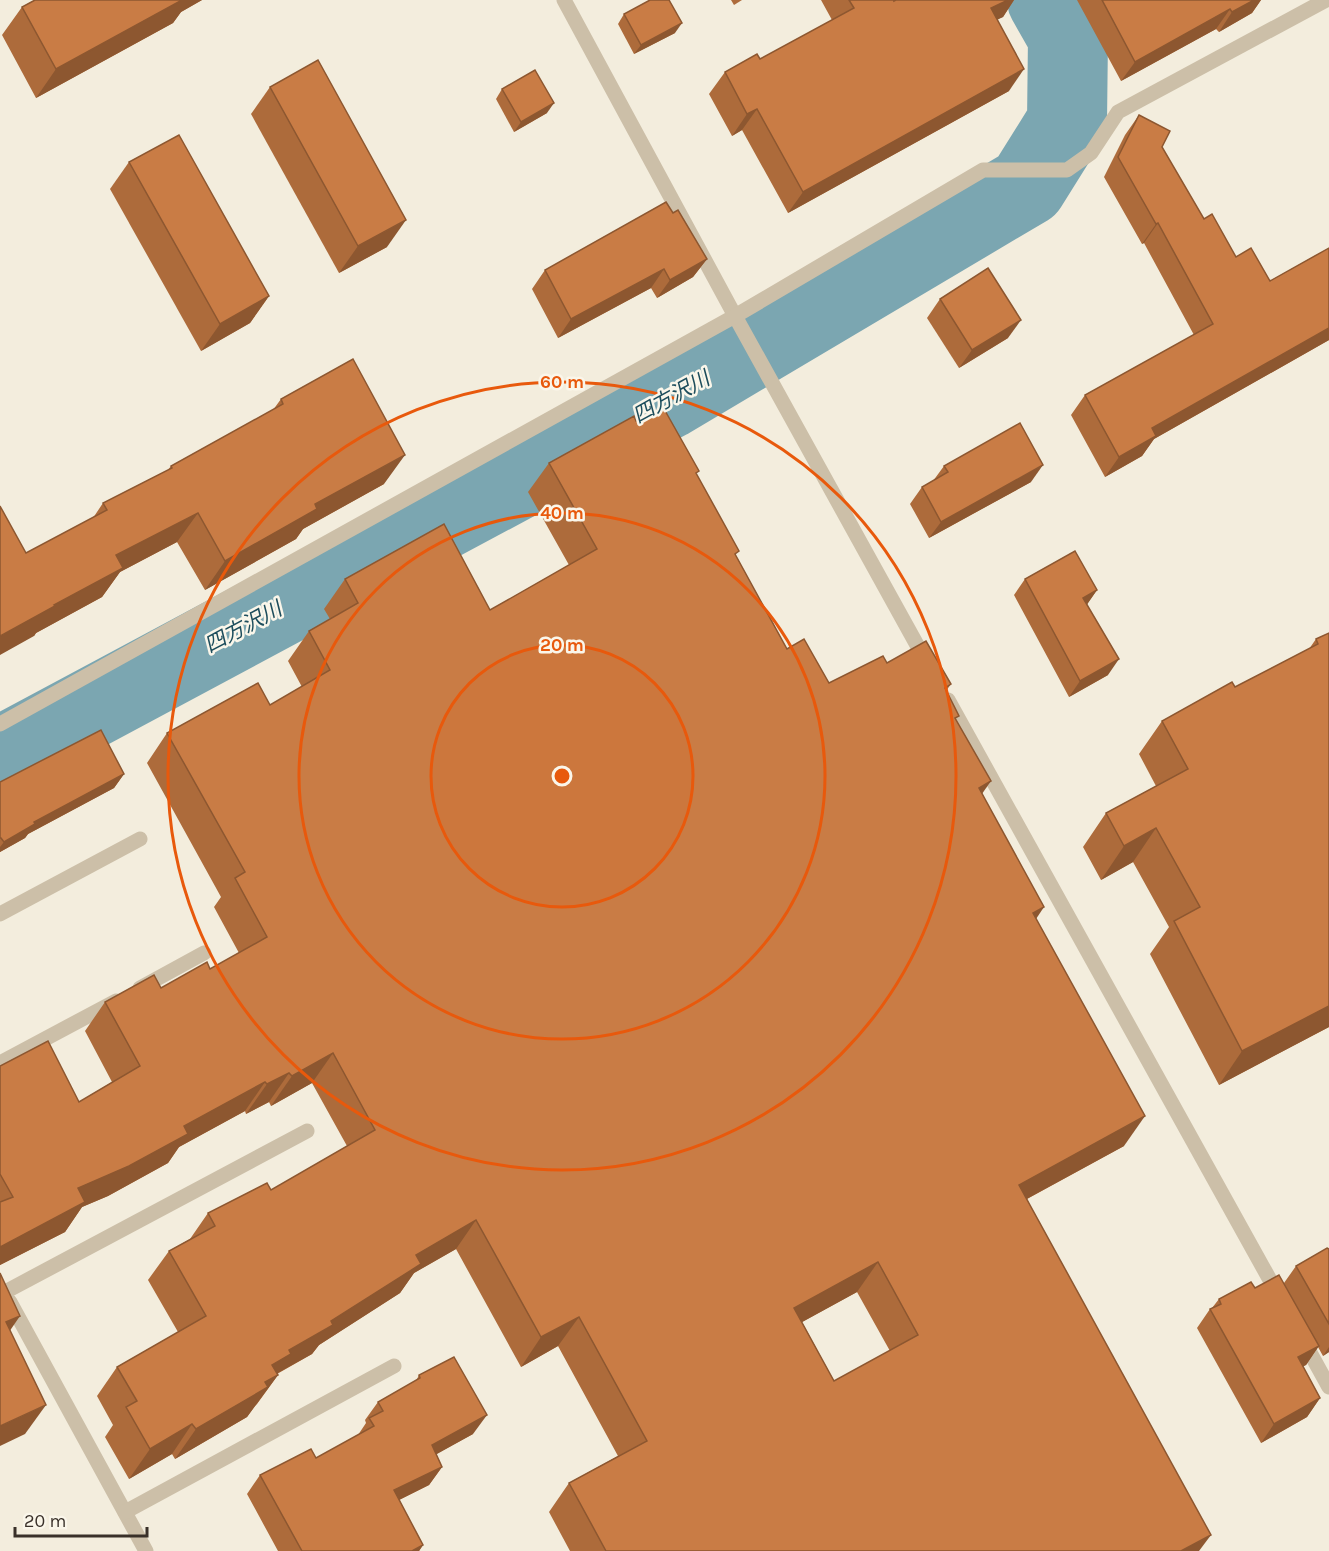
<svg xmlns="http://www.w3.org/2000/svg" width="1329" height="1551" font-family="Karla,'Noto Sans JP',sans-serif">
	<rect width="100%" height="100%" fill="#f3eddd"/>
	<g fill="none" stroke-linecap="round" stroke-linejoin="round">
		<!-- river -->
		<polyline stroke="#7ba6b1" stroke-width="80" points="0,757 668,399 1027,186 1067,122 1068,37 1047,0"/>
		<!-- minor -->
		<g stroke="#ccbfa8" stroke-width="15">
			<polyline points="564,0 735,316 927,663"/>
			<polyline points="948,700 1280,1298"/>
			<polyline points="0,724 735,316 983,170 1067,170 1091,153 1118,112 1326,0"/>
			<polyline points="0,914 140,839"/>
			<polyline points="140,988 204,953"/>
			<polyline points="0,1063 116,1001"/>
			<polyline points="5,1292 307,1131"/>
			<polyline points="10,1302 146,1551"/>
			<polyline points="1303,1340 1329,1387"/>
			<polyline points="125,1512 394,1366"/>
		</g>
	</g>
	<!-- wall -->
	<g fill="#ad6b3b" fill-rule="evenodd">
		<polygon points="35,0 202,0 181,12 173,23 36,98 2,35 22,7"/>
		<polygon points="731,0 742,0 734,5"/>
		<polygon points="821,0 894,0 894,1 896,0 1014,0 1003,17 997,19 1009,91 788,213 742,130 732,136 709,94 725,72 760,59 832,20"/>
		<polygon points="1077,0 1261,0 1252,13 1219,32 1216,29 1121,81"/>
		<polygon points="624,14 675,33 634,54 618,24"/>
		<polygon points="270,87 387,247 339,273 251,114"/>
		<polygon points="502,89 547,113 514,132 496,99"/>
		<polygon points="1139,115 1162,147 1204,219 1236,257 1270,281 1329,248 1329,340 1154,439 1142,456 1105,477 1071,415 1085,395 1194,335 1144,243 1142,244 1104,177 1125,135"/>
		<polygon points="129,162 269,296 250,323 201,351 110,189"/>
		<polygon points="673,213 707,259 693,277 657,298 651,288 558,338 532,289 545,270"/>
		<polygon points="940,299 1008,338 959,368 927,318"/>
		<polygon points="281,399 384,484 303,529 296,539 205,590 177,542 120,572 102,597 36,633 34,636 26,553 93,518 103,503 168,470 171,466 273,410"/>
		<path d="M636,421L697,475L736,556L787,649L829,683L887,663L951,684L946,691L982,793L1036,919L1124,1146L1027,1199L1199,1551H570L549,1512L569,1483L618,1456L558,1346L521,1367L456,1249L414,1273L400,1293L319,1345L312,1354L277,1374L278,1375L257,1404L255,1406L247,1417L175,1459L172,1454L129,1479L105,1437L113,1425L97,1396L117,1367L178,1332L148,1280L169,1251L190,1239L208,1213L271,1190L347,1146L312,1083L271,1106L269,1102L246,1114L245,1111L179,1147L168,1163L108,1196L82,1207L65,1232L0,1265V1066L79,1102L112,1082L85,1031L105,1002L161,988L210,969L239,953L214,907L221,897L147,763L167,733L270,705L302,687L288,661L309,631L330,619L324,609L345,579L490,610L569,565L528,492L549,463ZM857,1292L890,1351L834,1381L802,1322Z"/>
		<polygon points="944,466 1031,482 929,538 910,504 922,487 933,481"/>
		<polygon points="1025,579 1097,590 1087,604 1108,675 1069,697 1014,595"/>
		<polygon points="1329,633 1329,1027 1219,1085 1150,954 1169,927 1133,862 1101,880 1083,847 1106,813 1156,786 1139,754 1162,721 1235,687 1309,649 1316,639"/>
		<polygon points="124,774 114,788 28,834 25,838 0,852 0,782"/>
		<polygon points="1329,1249 1329,1352 1323,1356 1318,1347 1306,1365 1303,1366 1320,1398 1307,1417 1261,1443 1197,1328 1210,1309 1212,1308 1219,1299 1255,1288 1284,1283 1296,1266"/>
		<polygon points="419,1375 473,1434 436,1454 442,1467 429,1485 399,1500 423,1545 419,1551 278,1551 247,1494 260,1475 316,1458 358,1435 366,1423 365,1420 378,1402 416,1381"/>
	</g>
	<!-- shaded-wall -->
	<g fill="#8d5730">
		<polygon points="182,0 202,0 181,12 173,23 36,98 56,69"/>
		<polygon points="1008,0 1014,0 1003,17 976,30 991,8"/>
		<polygon points="1254,0 1261,0 1252,13 1219,32 1232,12"/>
		<polygon points="1230,9 1216,29 1121,81 1135,62"/>
		<polygon points="682,23 675,33 634,54 641,45"/>
		<polygon points="1024,69 1009,91 788,213 803,192"/>
		<polygon points="554,103 547,113 514,132 521,122"/>
		<polygon points="757,109 742,130 732,136 747,114"/>
		<polygon points="406,220 387,247 339,273 358,246"/>
		<polygon points="1158,223 1144,243 1142,244 1156,224"/>
		<polygon points="707,259 693,277 657,298 670,280"/>
		<polygon points="664,269 651,288 558,338 571,319"/>
		<polygon points="269,296 250,323 201,351 220,324"/>
		<polygon points="1021,320 1008,338 959,368 972,350"/>
		<polygon points="1329,328 1329,340 1154,439 1142,456 1105,477 1119,457 1152,428"/>
		<polygon points="405,455 384,484 303,529 296,539 205,590 225,561 315,504"/>
		<polygon points="1043,465 1031,482 929,538 941,522"/>
		<polygon points="198,513 177,542 120,572 102,597 36,633 34,636 0,655 0,636 54,605 116,555"/>
		<polygon points="1097,590 1086,606 1083,598"/>
		<polygon points="1119,659 1108,675 1069,697 1080,681"/>
		<polygon points="124,774 114,788 28,834 25,838 0,852 0,847 4,842 34,822"/>
		<polygon points="991,781 970,811 979,788"/>
		<polygon points="1156,828 1133,862 1101,880 1124,846"/>
		<polygon points="1044,907 1024,937 1033,913"/>
		<polygon points="1329,1006 1329,1027 1219,1085 1242,1051"/>
		<polygon points="333,1053 312,1083 271,1106 292,1076"/>
		<polygon points="289,1073 269,1102 246,1114 267,1084"/>
		<polygon points="265,1082 245,1111 179,1147 168,1163 108,1196 82,1207 65,1232 0,1265 0,1247 78,1188 184,1126"/>
		<polygon points="1145,1116 1124,1146 999,1214 1019,1185"/>
		<polygon points="476,1220 456,1249 414,1273 400,1293 319,1345 312,1354 276,1374 278,1375 247,1417 175,1459 196,1429 289,1350 331,1321 416,1255"/>
		<polygon points="878,1262 857,1292 773,1338 794,1308"/>
		<polygon points="20,1316 0,1345 6,1322"/>
		<polygon points="579,1317 558,1346 521,1367 541,1337"/>
		<polygon points="1319,1346 1306,1365 1285,1376 1298,1357"/>
		<polygon points="1329,1347 1329,1352 1323,1356"/>
		<polygon points="1320,1398 1307,1417 1261,1443 1274,1424"/>
		<polygon points="46,1405 25,1434 0,1446 0,1426"/>
		<polygon points="487,1415 473,1434 419,1464 432,1445"/>
		<polygon points="192,1424 172,1454 129,1479 150,1449"/>
		<polygon points="442,1467 429,1485 381,1509 394,1490"/>
		<polygon points="1211,1535 1199,1551 1181,1551"/>
		<polygon points="423,1545 419,1551 412,1551"/>
	</g>
	<!-- building -->
	<g fill="#c97c45" stroke="#8d5730" stroke-width="1.5" fill-rule="evenodd">
		<polygon points="35,0 182,0 56,69 22,7"/>
		<polygon points="650,0 669,0 682,23 641,45 624,14"/>
		<polygon points="849,0 894,0 894,1 896,0 1008,0 991,8 1024,69 803,192 757,109 747,114 725,72 757,54 760,59 854,8"/>
		<polygon points="1102,0 1254,0 1232,12 1230,9 1135,62"/>
		<polygon points="318,60 406,220 358,246 270,87"/>
		<polygon points="535,70 554,103 521,122 502,89"/>
		<polygon points="1139,115 1170,131 1162,147 1204,219 1212,214 1236,257 1251,248 1270,281 1329,248 1329,328 1152,428 1156,436 1119,457 1085,395 1213,324 1158,223 1156,224 1118,157"/>
		<polygon points="179,135 269,296 220,324 129,162"/>
		<polygon points="666,202 673,213 678,210 707,259 670,280 664,269 571,319 545,270"/>
		<polygon points="988,268 1021,320 972,350 940,299"/>
		<polygon points="353,359 405,455 315,504 317,509 225,561 198,513 116,555 123,568 54,605 55,606 0,636 0,506 26,553 107,510 103,503 172,468 171,466 283,404 281,399"/>
		<path d="M663,407L699,471L696,473L739,551L735,554L787,649L804,639L829,683L883,656L887,663L926,641L951,684L945,688L959,716L955,718L991,781L979,788L1044,907L1033,913L1145,1116L1019,1185L1211,1535L1181,1551H606L569,1483L647,1441L579,1317L541,1337L476,1220L416,1255L421,1264L331,1321L333,1325L289,1350L291,1354L272,1365L278,1375L265,1382L268,1387L196,1429L192,1424L150,1449L126,1407L137,1401L117,1367L206,1316L169,1251L215,1226L208,1213L267,1183L271,1190L375,1130L333,1053L292,1076L289,1073L267,1084L265,1082L184,1126L188,1134L129,1166L78,1188L85,1202L0,1247V1202L13,1197L0,1174V1066L48,1041L79,1102L140,1066L105,1002L154,975L161,988L207,962L210,969L267,937L235,878L245,872L167,733L258,683L270,705L330,670L309,631L358,603L345,579L444,524L490,610L597,549L549,463L634,416L636,421ZM878,1262L918,1335L834,1381L794,1308Z"/>
		<polygon points="1020,423 1043,465 941,522 922,487 948,472 944,466"/>
		<polygon points="1075,551 1097,590 1083,598 1119,659 1080,681 1025,579"/>
		<polygon points="1329,633 1329,1006 1242,1051 1174,921 1200,907 1156,828 1124,846 1106,813 1188,769 1162,721 1232,682 1235,687 1318,644 1316,639"/>
		<polygon points="101,730 124,774 34,822 35,824 4,842 1,838 0,838 0,782"/>
		<polygon points="1327,1248 1329,1249 1329,1324 1296,1266"/>
		<polygon points="0,1273 20,1316 6,1322 46,1405 0,1426"/>
		<polygon points="1279,1275 1319,1346 1298,1357 1320,1398 1274,1424 1210,1309 1221,1304 1219,1299 1251,1282 1255,1288"/>
		<polygon points="454,1357 487,1415 432,1445 442,1467 394,1490 423,1545 412,1551 302,1551 260,1475 311,1449 316,1458 374,1426 369,1418 383,1411 378,1402 420,1378 419,1375"/>
	</g>
	<!-- distance rings -->
	<circle cx="562" cy="776" r="131" fill="#e8590c" fill-opacity=".12"/>
	<g fill="none" stroke="#e8590c" stroke-width="3">
		<circle cx="562" cy="776" r="131"/>
		<circle cx="562" cy="776" r="263"/>
		<circle cx="562" cy="776" r="394"/>
	</g>
	<g text-anchor="middle" dominant-baseline="central" stroke-width="5" stroke-linejoin="round" paint-order="stroke">
		<!-- water labels -->
		<g font-size="21" font-style="italic" fill="#1d4d5c" stroke="#faf6ea">
			<text transform="translate(671 397) rotate(-29)">四方沢川</text>
			<text transform="translate(243 627) rotate(-28)">四方沢川</text>
		</g>
	</g>
	<circle cx="562" cy="776" r="9" fill="#e8590c" stroke="#faf6ea" stroke-width="3"/>
	<g font-size="18" text-anchor="middle" font-weight="bold" fill="#e8590c" stroke="#faf6ea" stroke-width="5" stroke-linejoin="round" paint-order="stroke">
		<text x="562" y="388">60 m</text>
		<text x="562" y="519">40 m</text>
		<text x="562" y="651">20 m</text>
	</g>
	<!-- scale -->
	<path d="M15 1527v9h132v-9" fill="none" stroke="#393029" stroke-width="3"/>
	<text x="24" y="1527" font-size="18" fill="#393029" stroke="#faf6ea" stroke-width="4.5" paint-order="stroke">20 m</text>
</svg>
